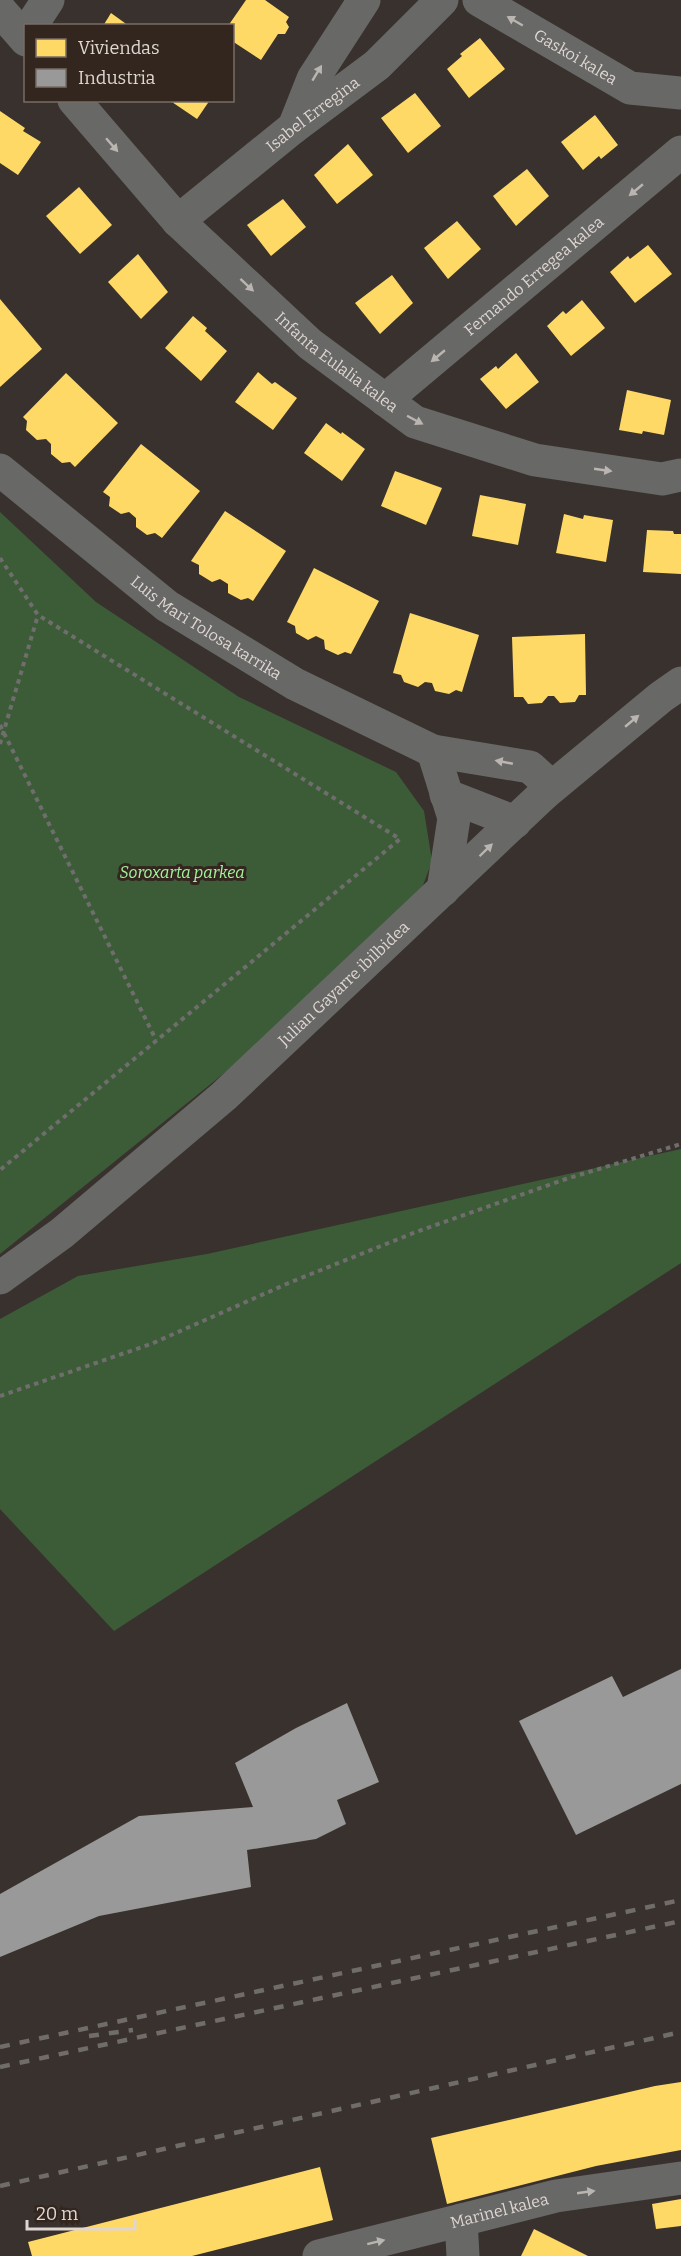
<svg xmlns="http://www.w3.org/2000/svg" width="681" height="2256" font-family="Bitter,serif">
	<rect width="100%" height="100%" fill="#39312d"/>
	<!-- green -->
	<g fill="#3c5c38">
		<polygon points="0,512 96,602 239,697 396,772 424,811 432,861 415,907 321,995 0,1254"/>
		<polygon points="681,1149 681,1263 114,1631 0,1509 0,1319 78,1276 207,1254"/>
	</g>
	<!-- homes -->
	<g fill="#ffd966">
		<polygon points="246,0 265,0 289,17 286,22 289,27 285,34 278,34 261,60 232,41 232,26 228,26"/>
		<polygon points="111,13 129,26 103,26"/>
		<polygon points="480,38 505,69 469,98 447,69 462,56 460,54"/>
		<polygon points="415,93 441,126 408,153 381,118"/>
		<polygon points="169,100 210,100 197,119"/>
		<polygon points="0,111 25,128 23,131 41,142 18,175 0,163"/>
		<polygon points="595,115 618,145 601,159 599,156 583,170 561,142"/>
		<polygon points="348,144 373,175 337,204 314,175"/>
		<polygon points="527,169 549,196 516,226 493,196"/>
		<polygon points="79,187 112,225 80,254 46,216"/>
		<polygon points="283,199 306,227 271,256 247,225"/>
		<polygon points="457,221 481,249 448,279 424,248"/>
		<polygon points="648,245 672,274 635,303 610,272 628,256 630,259"/>
		<polygon points="138,254 168,292 141,319 108,282"/>
		<polygon points="392,275 413,303 380,334 355,303"/>
		<polygon points="0,299 42,349 0,387"/>
		<polygon points="582,300 605,328 571,356 547,326 563,311 566,314"/>
		<polygon points="193,316 207,328 205,331 227,351 201,381 165,348"/>
		<polygon points="516,353 539,382 506,409 480,379 496,366 498,369"/>
		<polygon points="258,372 272,384 275,382 297,398 273,430 235,402"/>
		<polygon points="66,373 118,423 75,467 70,462 62,463 51,454 51,444 46,439 37,440 26,430 27,421 23,417"/>
		<polygon points="627,390 671,400 664,435 643,431 642,434 619,430"/>
		<polygon points="326,423 341,434 342,432 365,449 342,481 304,453"/>
		<polygon points="141,444 200,491 162,538 155,533 147,535 136,527 136,518 129,512 121,514 109,506 110,497 103,492"/>
		<polygon points="395,471 442,488 426,525 381,506"/>
		<polygon points="480,495 526,504 518,545 472,536"/>
		<polygon points="225,511 286,551 253,601 248,598 241,600 228,593 228,584 220,579 212,582 199,574 199,565 191,561"/>
		<polygon points="564,514 583,519 584,515 613,520 606,562 556,553"/>
		<polygon points="647,530 673,531 674,534 681,534 681,574 643,572"/>
		<polygon points="314,568 379,601 351,654 345,652 338,655 325,649 324,640 316,636 308,640 296,633 295,626 287,622"/>
		<polygon points="410,613 479,635 462,692 456,690 449,694 435,691 432,683 425,682 418,687 404,682 401,675 393,673"/>
		<polygon points="585,634 586,695 579,695 575,702 560,703 554,696 548,696 542,703 528,704 523,697 514,697 512,637"/>
		<polygon points="681,2082 681,2150 596,2166 447,2204 431,2138 655,2086"/>
		<polygon points="320,2167 333,2220 192,2256 32,2256 28,2242"/>
		<polygon points="681,2199 681,2226 656,2229 652,2204"/>
		<polygon points="534,2229 588,2256 521,2256"/>
	</g>
	<!-- industry -->
	<g fill="#999">
		<polygon points="681,1669 681,1784 576,1835 519,1721 612,1676 623,1697"/>
		<polygon points="347,1703 379,1782 337,1800 346,1824 316,1839 247,1850 251,1887 99,1916 0,1957 0,1894 139,1816 253,1807 235,1763 296,1728"/>
	</g>
	<g fill="none" stroke-linecap="round" stroke-linejoin="round">
		<!-- path -->
		<g stroke="#6f6e6d" stroke-width="4" stroke-dasharray="4.5 4.5" stroke-linecap="butt">
			<polyline points="0,558 38,615 400,839 0,1170"/>
			<polyline points="0,725 156,1040"/>
			<polyline points="0,744 38,615"/>
			<polyline points="0,1396 151,1344 291,1282 416,1232 566,1179 681,1144"/>
		</g>
		<!-- street -->
		<g stroke="#686867" stroke-width="33">
			<path id="s1" d="M479,0L630,88L681,93"/>
			<polyline points="0,10 26,40"/>
			<polyline points="31,26 48,0"/>
			<path id="s2" d="M74,100L178,221L310,344L415,422L535,460L662,479L681,475"/>
			<polyline points="294,127 313,79 364,0"/>
			<path id="s3" d="M178,221L294,127L377,65L442,0"/>
			<path id="s4" d="M385,400L681,152"/>
			<path id="s5" d="M0,470L167,606L295,684L433,751L530,767L543,779L545,793"/>
			<polyline points="433,751 454,818 443,890"/>
			<polyline points="446,795 515,822"/>
			<path id="s6" d="M0,1278L62,1233L224,1096L545,793L661,697L681,683"/>
			<polyline points="461,2220 463,2256"/>
			<path id="s7" d="M319,2256L556,2196L681,2178"/>
		</g>
		<!-- rail -->
		<g stroke="#6f6c6a" stroke-width="4.5" stroke-dasharray="10 10" stroke-linecap="butt">
			<polyline points="89,2036 133,2030"/>
			<polyline points="0,2047 681,1900"/>
			<polyline points="0,2067 681,1921"/>
			<polyline points="0,2186 681,2032"/>
		</g>
	</g>
	<!-- one-way arrows -->
	<defs><path id="oneway-solid" d="M-6-.8H1V-3.2L6.5 0L1 3.2V.8H-6Z" transform="scale(1.5)"/></defs>
	<g fill="#bbb5b1">
		<use href="#oneway-solid" transform="translate(515 21) rotate(-150)"/>
		<use href="#oneway-solid" transform="translate(317 73) rotate(-59)"/>
		<use href="#oneway-solid" transform="translate(112 145) rotate(49)"/>
		<use href="#oneway-solid" transform="translate(636 190) rotate(140)"/>
		<use href="#oneway-solid" transform="translate(247 285) rotate(43)"/>
		<use href="#oneway-solid" transform="translate(438 356) rotate(140)"/>
		<use href="#oneway-solid" transform="translate(415 420) rotate(28)"/>
		<use href="#oneway-solid" transform="translate(603 470) rotate(8)"/>
		<use href="#oneway-solid" transform="translate(632 721) rotate(-40)"/>
		<use href="#oneway-solid" transform="translate(504 762) rotate(-169)"/>
		<use href="#oneway-solid" transform="translate(486 850) rotate(-44)"/>
		<use href="#oneway-solid" transform="translate(586 2192) rotate(-8)"/>
		<use href="#oneway-solid" transform="translate(376 2242) rotate(-14)"/>
	</g>
	<g text-anchor="middle" dominant-baseline="central" stroke-width="6" stroke-linejoin="round" paint-order="stroke">
		<!-- street labels -->
		<g font-size="16" fill="#dfd6d1" stroke="#33261e">
			<text stroke="none"><textPath href="#s1" startOffset="112">Gaskoi kalea</textPath></text>
			<text stroke="none"><textPath href="#s3" startOffset="172">Isabel Erregina</textPath></text>
			<text stroke="none"><textPath href="#s4" startOffset="194">Fernando Erregea kalea</textPath></text>
			<text stroke="none"><textPath href="#s2" startOffset="372">Infanta Eulalia kalea</textPath></text>
			<text stroke="none"><textPath href="#s5" startOffset="260">Luis Mari Tolosa karrika</textPath></text>
			<text stroke="none"><textPath href="#s6" startOffset="453">Julian Gayarre ibilbidea</textPath></text>
			<text stroke="none"><textPath href="#s7" startOffset="186">Marinel kalea</textPath></text>
		</g>
		<!-- park labels -->
		<g font-size="16" font-style="italic" fill="#a4f49e" stroke="#33261e">
			<text x="182" y="872">Soroxarta parkea</text>
		</g>
	</g>
	<!-- legend -->
	<rect x="24" y="24" width="210" height="78" fill="#33261e" stroke="#786c66" stroke-width="1.5"/>
	<rect x="36" y="39" width="30" height="18" fill="#ffd966" stroke="#786c66" stroke-width="1.5"/>
	<text x="78" y="54" font-size="18" fill="#dfd6d1">Viviendas</text>
	<rect x="36" y="69" width="30" height="18" fill="#999999" stroke="#786c66" stroke-width="1.5"/>
	<text x="78" y="84" font-size="18" fill="#dfd6d1">Industria</text>
	<!-- scale -->
	<path d="M27 2220v9h108v-9" fill="none" stroke="#dfd6d1" stroke-width="3"/>
	<text x="36" y="2220" font-size="18" fill="#dfd6d1" stroke="#33261e" stroke-width="4.5" paint-order="stroke">20 m</text>
</svg>
